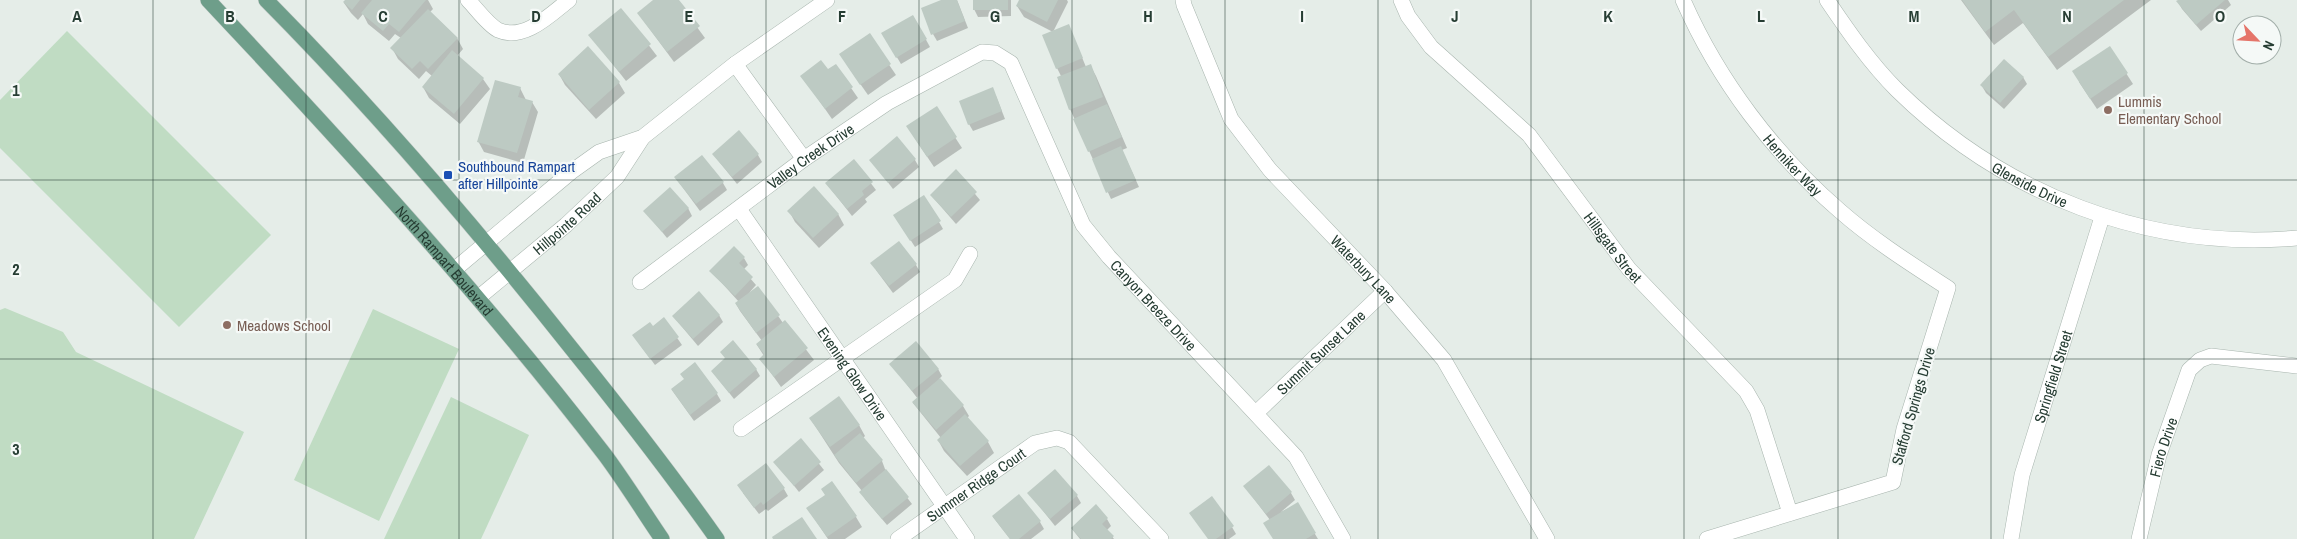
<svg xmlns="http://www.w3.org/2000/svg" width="2297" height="539" font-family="'Archivo Narrow',sans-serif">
	<rect width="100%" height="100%" fill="#e5ede8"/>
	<!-- green -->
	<g fill="#c0dcc3">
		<polygon points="67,31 271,235 179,327 0,148 0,100"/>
		<polygon points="5,308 63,332 76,352 244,432 194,539 0,539 0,310"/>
		<polygon points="373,309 459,349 379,521 294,480"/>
		<polygon points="451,397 529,435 481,539 384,539"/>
	</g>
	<!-- shadow -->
	<g fill="#0003">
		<polygon points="347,0 428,0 433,9 430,12 457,38 463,49 457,56 483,79 490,89 460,124 429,98 423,87 432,76 426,71 419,79 398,59 392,48 401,38 395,34 389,41 368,24 363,14 358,20 351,13 344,3"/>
		<polygon points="655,0 677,0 705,38 674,62 638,13"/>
		<polygon points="944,0 957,0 968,28 937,41 933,34"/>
		<polygon points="974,0 1011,0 1011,16 978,17 974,9"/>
		<polygon points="1021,0 1067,0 1068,2 1053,32 1024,17 1017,6"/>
		<polygon points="1961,0 2151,0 2057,70 2023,23 1994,45"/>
		<polygon points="2180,0 2228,0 2231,5 2201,31 2182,9 2178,2"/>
		<polygon points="621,9 657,56 626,81 590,35"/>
		<polygon points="913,16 930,47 901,64 883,34"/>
		<polygon points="1069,26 1086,67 1090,65 1096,76 1127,148 1122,150 1139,187 1111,199 1070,109 1061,76 1057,68"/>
		<polygon points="869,35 896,75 868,95 847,65"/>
		<polygon points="2110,48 2133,84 2097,109 2079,82"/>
		<polygon points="835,65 858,98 832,119 802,76 828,71"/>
		<polygon points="559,74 619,83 625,93 596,119 565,85"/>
		<polygon points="2023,77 2027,84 2004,109 1986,93 1982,86"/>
		<polygon points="520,88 526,100 532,102 538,112 523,163 484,152 478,141"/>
		<polygon points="996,96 1005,119 973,131 969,124"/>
		<polygon points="936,108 962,148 934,167 914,137"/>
		<polygon points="713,154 758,155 762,162 737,184"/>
		<polygon points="871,160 915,160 919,167 893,189"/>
		<polygon points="854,161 876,190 865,199 867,202 852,216 827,184"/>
		<polygon points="956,171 980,200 956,224 931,195"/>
		<polygon points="675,177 723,183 727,190 700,211"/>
		<polygon points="688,208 692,216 667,238 645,211"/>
		<polygon points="789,211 838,214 844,225 819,248 795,222"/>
		<polygon points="899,222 939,222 943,229 915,247"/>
		<polygon points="744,258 748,265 743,270 756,285 749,293 758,287 783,323 785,322 814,360 781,387 761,359 764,356 757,345 762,341 740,311 736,304 739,302 711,271"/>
		<polygon points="916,265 920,272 893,293 876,270"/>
		<polygon points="719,315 723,322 698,346 673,316"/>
		<polygon points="664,319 682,345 655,365 638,342"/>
		<polygon points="891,364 938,369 942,376 939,379 963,406 969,416 967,418 988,442 994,453 967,476 944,451 938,440 941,438 913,403 918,399"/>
		<polygon points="756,369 760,376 734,399 712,371"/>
		<polygon points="672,390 717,394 721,401 694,421"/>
		<polygon points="810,418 859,425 865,436 863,438 882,461 885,469 912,504 887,525 865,499 862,491 839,463"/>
		<polygon points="800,440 824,470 799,492 775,462"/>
		<polygon points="1245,487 1291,493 1295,500 1281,512 1297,504 1318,539 1274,539 1270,520"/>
		<polygon points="784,489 788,496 768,511 766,509 759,514 743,493"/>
		<polygon points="1029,493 1077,496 1081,503 1055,526"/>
		<polygon points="808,509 856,517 862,527 845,539 828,539"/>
		<polygon points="993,517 1040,522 1044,529 1031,539 1010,539"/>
		<polygon points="1107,519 1111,526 1107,530 1114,539 1080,539 1072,529"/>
		<polygon points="1232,527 1236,534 1229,539 1208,539"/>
	</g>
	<!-- building -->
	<g fill="#bdcac3">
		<polygon points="345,0 360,0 352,10 343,2"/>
		<polygon points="372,0 426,0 399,32 389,24 383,31 361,13"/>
		<polygon points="653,0 679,0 700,26 667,52 637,13"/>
		<polygon points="941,0 957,0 965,21 931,35 921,8"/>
		<rect x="973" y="0" width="35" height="10"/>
		<polygon points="1019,0 1058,0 1047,22 1016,6"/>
		<polygon points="1962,0 2124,0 2048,57 2014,10 1985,32"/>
		<polygon points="2178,0 2225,0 2196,25 2176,1"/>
		<polygon points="621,8 651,44 619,72 588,35"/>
		<polygon points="428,9 458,38 428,69 420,61 412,69 390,48"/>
		<polygon points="913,15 927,39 896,58 881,33"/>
		<polygon points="1069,24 1083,58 1056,69 1042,35"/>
		<polygon points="870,33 891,64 860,85 839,54"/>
		<polygon points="588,46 620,82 589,110 558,74"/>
		<polygon points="2110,46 2128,73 2090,99 2072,71"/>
		<polygon points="452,50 484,78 454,114 422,87"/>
		<polygon points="2004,59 2024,77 2000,103 1980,85"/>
		<polygon points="821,60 828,69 836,64 853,87 825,109 800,76"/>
		<polygon points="1091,64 1103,97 1069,110 1057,77"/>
		<polygon points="495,80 521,87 518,97 533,101 517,153 477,142"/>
		<polygon points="993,87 1002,111 968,125 959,101"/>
		<polygon points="1107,104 1122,137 1088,152 1073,119"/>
		<polygon points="937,106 957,137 927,157 906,126"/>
		<polygon points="739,130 759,154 732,177 712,154"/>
		<polygon points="897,136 916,159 888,183 869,160"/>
		<polygon points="1121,146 1136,180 1106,193 1092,159"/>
		<polygon points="702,155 724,182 696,204 674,177"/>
		<polygon points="854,159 873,182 862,191 864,195 847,209 825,183"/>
		<polygon points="956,169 977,192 951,217 930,195"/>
		<polygon points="814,186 839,214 813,238 787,211"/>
		<polygon points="670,187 689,208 662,232 643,211"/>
		<polygon points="924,195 941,221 910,241 893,215"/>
		<polygon points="899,241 917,264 889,286 870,263"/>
		<polygon points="734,246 745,257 739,263 753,277 735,296 709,271"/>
		<polygon points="758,286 780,315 756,333 735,303"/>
		<polygon points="699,291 720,315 693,339 672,316"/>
		<polygon points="664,317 679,337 650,359 632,335 650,322 653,326"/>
		<polygon points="785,320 808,348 774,377 759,359 764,354 756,344"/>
		<polygon points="733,340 757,369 729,393 711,371 725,358 720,352"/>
		<polygon points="916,341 939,369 912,391 889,364"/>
		<polygon points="695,362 718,393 690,415 671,389 684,379 680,374"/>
		<polygon points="940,378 964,405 936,430 912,402"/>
		<polygon points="839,396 860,425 830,447 809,418"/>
		<polygon points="965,414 989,441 960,466 937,440"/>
		<polygon points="860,433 883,460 856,483 834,455"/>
		<polygon points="801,438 821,462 794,486 773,462"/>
		<polygon points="766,463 785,488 763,505 761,502 754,508 737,485"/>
		<polygon points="1269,465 1292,492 1266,514 1243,486"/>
		<polygon points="886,469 909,497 882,519 859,492"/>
		<polygon points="1055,469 1078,495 1050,519 1027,493"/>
		<polygon points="832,481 857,516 827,537 806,508 825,495 821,489"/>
		<polygon points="1019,494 1041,521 1019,539 1010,539 992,516"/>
		<polygon points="1212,496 1234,526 1216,539 1208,539 1189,513"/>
		<polygon points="1298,502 1316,533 1306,539 1273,539 1263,523"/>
		<polygon points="1096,504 1108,518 1102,524 1114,536 1111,539 1081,539 1071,528"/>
		<polygon points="802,517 817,539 773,539 772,537"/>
	</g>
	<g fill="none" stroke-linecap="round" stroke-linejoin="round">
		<defs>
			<g id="minor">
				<path d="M468,0C476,8 487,24 498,30C524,42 551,14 569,0"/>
				<path id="s1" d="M1183,0L1184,5L1231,119L1270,170L1385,291L1444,360L1547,539"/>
				<path id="s2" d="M1401,0L1408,16L1431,47L1529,135L1629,269L1746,391L1757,410L1790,513"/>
				<path id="s3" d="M1683,0C1718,80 1774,154 1840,211C1873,240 1911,264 1948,288L1904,429L1893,482L1707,539"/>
				<path id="s4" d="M1827,0C1848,31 1870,63 1897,90C2003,194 2148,251 2297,238"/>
				<polyline points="735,64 804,159"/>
				<path id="s5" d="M739,209L967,539"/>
				<polyline points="454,270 571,172 599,152 643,137 735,64 827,0"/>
				<path id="s6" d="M640,282L804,159L887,103L982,52L995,53L1011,63L1083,225L1109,257L1296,457L1343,539"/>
				<path id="s7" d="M478,298L566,225L617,177L643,137"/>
				<path id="s8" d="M1256,413L1385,291"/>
				<polyline points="741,429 955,280 970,254"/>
				<path id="s9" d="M898,539L1035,443L1057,438L1069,442L1161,539"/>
				<path id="s10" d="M2011,539L2022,475L2102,217"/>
				<path id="s11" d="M2139,539L2159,455L2189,370L2200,360L2211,356L2297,366"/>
			</g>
			<g id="major">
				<path id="s12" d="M208,0C346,147 482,295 605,455C625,482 643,511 662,539"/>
				<path d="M266,0C375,110 476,228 572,349C622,411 671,474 717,539"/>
			</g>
		</defs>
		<!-- minor casing -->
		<use href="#minor" stroke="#a8b5ae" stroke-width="16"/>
		<!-- major casing -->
		<use href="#major" stroke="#c2c9c6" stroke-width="16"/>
		<!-- minor -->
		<use href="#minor" stroke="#fff" stroke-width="15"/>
		<!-- major -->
		<use href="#major" stroke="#6e9e8a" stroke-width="15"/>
	</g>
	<!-- grid -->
	<path fill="none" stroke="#263d33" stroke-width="1" stroke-opacity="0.55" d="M153,0V539M306,0V539M459,0V539M613,0V539M766,0V539M919,0V539M1072,0V539M1225,0V539M1378,0V539M1531,0V539M1684,0V539M1838,0V539M1991,0V539M2144,0V539M0,180H2297M0,359H2297"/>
	<!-- markers -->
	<g fill="#8d6e63" stroke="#f5f9f7" stroke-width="2">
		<circle cx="2108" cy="110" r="5"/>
		<circle cx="227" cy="325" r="5"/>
	</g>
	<rect fill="#1a4fb4" stroke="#f5f9f7" stroke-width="2" x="443" y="170" width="10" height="10" rx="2.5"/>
	<g text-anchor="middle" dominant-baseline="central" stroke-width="4.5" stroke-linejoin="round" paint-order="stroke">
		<!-- education labels -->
		<g font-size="15" fill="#785e54" stroke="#f5f9f7" text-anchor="start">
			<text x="2118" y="101">Lummis<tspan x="2118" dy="17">Elementary School</tspan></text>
			<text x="237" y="325">Meadows School</text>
		</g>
		<!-- street labels -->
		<g font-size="15" fill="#263d33" stroke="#f5f9f7">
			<text stroke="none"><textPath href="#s6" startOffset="212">Valley Creek Drive</textPath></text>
			<text stroke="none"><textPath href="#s3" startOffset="199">Henniker Way</textPath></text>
			<text stroke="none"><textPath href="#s4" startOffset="278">Glenside Drive</textPath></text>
			<text stroke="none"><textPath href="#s7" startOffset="116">Hillpointe Road</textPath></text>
			<text stroke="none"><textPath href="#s2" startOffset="328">Hillsgate Street</textPath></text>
			<text stroke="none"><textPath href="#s12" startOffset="352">North Rampart Boulevard</textPath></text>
			<text stroke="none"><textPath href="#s1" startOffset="329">Waterbury Lane</textPath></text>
			<text stroke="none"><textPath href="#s6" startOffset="729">Canyon Breeze Drive</textPath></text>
			<text stroke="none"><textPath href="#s8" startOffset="89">Summit Sunset Lane</textPath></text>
			<text stroke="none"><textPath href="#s5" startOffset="200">Evening Glow Drive</textPath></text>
			<text stroke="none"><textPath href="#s10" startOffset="168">Springfield Street</textPath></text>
			<text transform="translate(1913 406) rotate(-74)">Stafford Springs Drive</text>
			<text stroke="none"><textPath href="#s11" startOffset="95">Fiero Drive</textPath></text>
			<text stroke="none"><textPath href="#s9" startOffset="95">Summer Ridge Court</textPath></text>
		</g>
		<!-- transit labels -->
		<g font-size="15" fill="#164399" stroke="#f5f9f7" text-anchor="start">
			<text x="458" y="166">Southbound Rampart<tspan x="458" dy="17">after Hillpointe</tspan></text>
		</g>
	</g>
	<g font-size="16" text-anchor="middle" font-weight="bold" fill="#263d33" stroke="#f5f9f7" stroke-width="4.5" stroke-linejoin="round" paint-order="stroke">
		<text x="77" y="22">A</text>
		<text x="230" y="22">B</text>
		<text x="383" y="22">C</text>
		<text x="536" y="22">D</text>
		<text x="689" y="22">E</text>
		<text x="842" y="22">F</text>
		<text x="995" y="22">G</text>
		<text x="1148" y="22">H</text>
		<text x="1302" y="22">I</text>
		<text x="1455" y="22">J</text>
		<text x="1608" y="22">K</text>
		<text x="1761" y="22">L</text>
		<text x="1914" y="22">M</text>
		<text x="2067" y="22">N</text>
		<text x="2220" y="22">O</text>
		<text x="16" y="96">1</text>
		<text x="16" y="275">2</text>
		<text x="16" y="455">3</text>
	</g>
	<!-- north arrow -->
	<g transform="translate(2257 40) rotate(115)"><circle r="24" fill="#f5f9f7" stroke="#a2aea9"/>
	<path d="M0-4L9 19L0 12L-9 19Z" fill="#e5756a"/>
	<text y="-8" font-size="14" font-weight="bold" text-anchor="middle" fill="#263d33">N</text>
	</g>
</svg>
